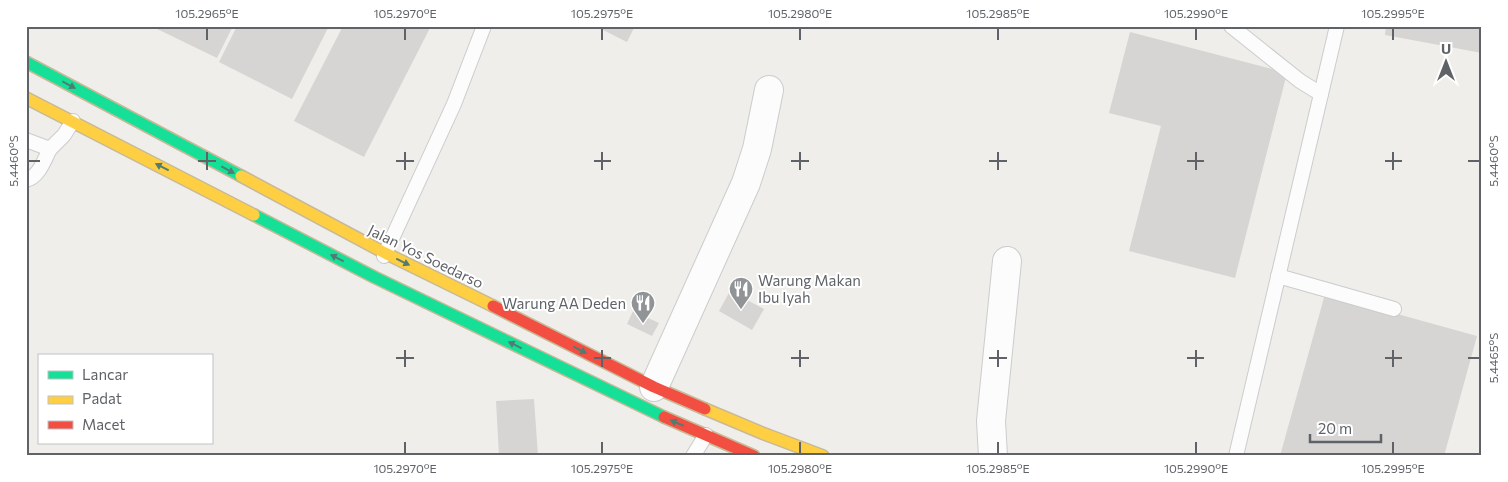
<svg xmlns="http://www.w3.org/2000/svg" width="1508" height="482" font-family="Commissioner,sans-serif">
	<rect width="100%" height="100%" fill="#efeeea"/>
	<!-- building -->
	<g fill="#d6d5d3">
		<polygon points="151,26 233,26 217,58"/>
		<polygon points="237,26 329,26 292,99 219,62"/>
		<polygon points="343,26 431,26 364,157 294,121"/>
		<polygon points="595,26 635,26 627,42"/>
		<polygon points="1386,26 1482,26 1482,53 1385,35"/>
		<polygon points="1130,32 1287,73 1235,278 1129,251 1161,126 1109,113"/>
		<polygon points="730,291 764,309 752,330 719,311"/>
		<polygon points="1325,294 1477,336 1444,456 1280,456"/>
		<polygon points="633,311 659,323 652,336 627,324"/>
		<polygon points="534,399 538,456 499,456 496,401"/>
	</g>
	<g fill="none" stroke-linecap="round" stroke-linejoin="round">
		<defs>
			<g id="lane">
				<polyline points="1231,26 1300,81 1321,94"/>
				<polyline points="26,140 50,149 64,135 73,121"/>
				<path d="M26,180C39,177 44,160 50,149"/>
				<polyline points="384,256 454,104 484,26"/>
				<polyline points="1278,276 1394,309"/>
				<polyline points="693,456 706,435"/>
				<polyline points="1236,456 1337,26"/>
			</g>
			<g id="street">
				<polyline points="654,387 746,183 757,149 769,90"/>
				<polyline points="993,456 991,421 1007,261"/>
			</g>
			<g id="fast">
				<polyline points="26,62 241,176"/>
				<polyline points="254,215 374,277 664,417"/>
			</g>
			<g id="slow">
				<polyline points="26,98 254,215"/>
				<polyline points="241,176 385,253 493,306"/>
				<polyline points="705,409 762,433 823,456"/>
			</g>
			<g id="jam">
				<polyline points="493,306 654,387 705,409"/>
				<polyline points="664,417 754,456"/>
			</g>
		</defs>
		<!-- lane casing -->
		<use href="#lane" stroke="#cbcccc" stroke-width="16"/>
		<!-- street casing -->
		<use href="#street" stroke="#cbcccc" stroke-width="30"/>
		<!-- fast casing -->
		<use href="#fast" stroke="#c8b996" stroke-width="14"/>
		<!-- slow casing -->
		<use href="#slow" stroke="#c8b996" stroke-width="14"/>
		<!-- jam casing -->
		<use href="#jam" stroke="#c8b996" stroke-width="14"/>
		<!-- lane -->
		<use href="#lane" stroke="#fdfcfc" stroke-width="14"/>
		<!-- street -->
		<use href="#street" stroke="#fdfcfc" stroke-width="28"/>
		<!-- fast -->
		<use href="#fast" stroke="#16e098" stroke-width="11"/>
		<!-- slow -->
		<use href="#slow" stroke="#ffcf43" stroke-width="11"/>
		<!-- jam -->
		<use href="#jam" stroke="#f24e42" stroke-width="11"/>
	</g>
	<!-- one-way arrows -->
	<defs><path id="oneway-solid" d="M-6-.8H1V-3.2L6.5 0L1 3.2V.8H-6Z" transform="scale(1.25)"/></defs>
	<g fill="#507c72">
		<use href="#oneway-solid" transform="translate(69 85) rotate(28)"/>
		<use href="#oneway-solid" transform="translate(162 167) rotate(-153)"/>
		<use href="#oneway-solid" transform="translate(228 170) rotate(28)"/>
		<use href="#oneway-solid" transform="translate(337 258) rotate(-153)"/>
		<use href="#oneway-solid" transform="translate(403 262) rotate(26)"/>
		<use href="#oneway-solid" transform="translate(515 345) rotate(-154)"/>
		<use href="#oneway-solid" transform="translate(580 350) rotate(27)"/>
		<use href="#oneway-solid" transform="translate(677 423) rotate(-157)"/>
	</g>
	<!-- ticks -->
	<path fill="none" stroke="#5f6368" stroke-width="2" d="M207,28V40M405,28V40M602,28V40M800,28V40M998,28V40M1196,28V40M1393,28V40M207,152V170M405,152V170M602,152V170M800,152V170M998,152V170M1196,152V170M1393,152V170M28,161H40M198,161H216M396,161H414M594,161H611M791,161H809M989,161H1007M1187,161H1204M1385,161H1402M1468,161H1480M405,350V367M602,350V367M800,350V367M998,350V367M1196,350V367M1393,350V367M396,358H414M594,358H611M791,358H809M989,358H1007M1187,358H1204M1385,358H1402M1468,358H1480M405,442V454M602,442V454M800,442V454M998,442V454M1196,442V454M1393,442V454"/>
	<!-- icons -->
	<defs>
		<symbol id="restaurant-pin" viewBox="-11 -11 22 30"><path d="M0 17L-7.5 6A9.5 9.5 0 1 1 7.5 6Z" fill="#919496" stroke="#fff"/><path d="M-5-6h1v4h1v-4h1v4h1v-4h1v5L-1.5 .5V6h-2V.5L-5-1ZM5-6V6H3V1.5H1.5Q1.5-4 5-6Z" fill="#fff"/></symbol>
	</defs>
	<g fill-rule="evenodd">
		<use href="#restaurant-pin" x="727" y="275" width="28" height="38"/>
		<use href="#restaurant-pin" x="629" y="289" width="28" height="38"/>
	</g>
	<g text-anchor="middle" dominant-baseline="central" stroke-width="4" stroke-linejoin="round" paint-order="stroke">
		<!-- street labels -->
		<g font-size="15" fill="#5f6368" stroke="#fff">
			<text transform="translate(426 256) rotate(26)">Jalan Yos Soedarso</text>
		</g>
		<!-- poi labels -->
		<g font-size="15" fill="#5f6368" stroke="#fff" text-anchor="start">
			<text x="758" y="280">Warung Makan<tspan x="758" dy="17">Ibu Iyah</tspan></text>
			<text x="626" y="303" text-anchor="end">Warung AA Deden</text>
		</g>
	</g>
	<!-- border -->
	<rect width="1508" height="482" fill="none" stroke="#ffffff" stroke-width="55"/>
	<!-- legend -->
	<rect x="38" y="354" width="175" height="90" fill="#ffffff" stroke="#bfc1c3"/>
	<rect x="48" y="371" width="25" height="8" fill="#16e098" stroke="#bfc1c3"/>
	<text x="82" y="380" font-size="15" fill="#5f6368">Lancar</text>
	<rect x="48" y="396" width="25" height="8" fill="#ffcf43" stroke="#bfc1c3"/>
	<text x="82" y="404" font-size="15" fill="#5f6368">Padat</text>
	<rect x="48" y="421" width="25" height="8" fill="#f24e42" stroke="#bfc1c3"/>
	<text x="82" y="430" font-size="15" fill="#5f6368">Macet</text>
	<!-- north arrow -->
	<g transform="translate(1446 62)" stroke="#ffffff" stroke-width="4" paint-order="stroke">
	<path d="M0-4L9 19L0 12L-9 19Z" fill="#5f6368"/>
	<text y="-8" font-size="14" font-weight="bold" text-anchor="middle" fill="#5f6368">U</text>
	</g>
	<!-- scale -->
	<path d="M1310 434v8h71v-8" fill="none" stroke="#5f6368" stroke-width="2.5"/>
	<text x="1318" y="434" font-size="15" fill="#5f6368" stroke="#ffffff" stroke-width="4" paint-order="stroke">20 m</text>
	<rect x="28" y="28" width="1452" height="426" fill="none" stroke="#5f6368" stroke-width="2"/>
	<g font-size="12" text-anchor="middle" fill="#5f6368">
		<text x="207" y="18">105.2965°E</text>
		<text x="405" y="18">105.2970°E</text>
		<text x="602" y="18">105.2975°E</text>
		<text x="800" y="18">105.2980°E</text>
		<text x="998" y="18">105.2985°E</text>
		<text x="1196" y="18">105.2990°E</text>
		<text x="1393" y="18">105.2995°E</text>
		<text transform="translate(14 161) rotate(-90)" y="4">5.4460°S</text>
		<text transform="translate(1494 161) rotate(-90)" y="4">5.4460°S</text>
		<text transform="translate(1494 358) rotate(-90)" y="4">5.4465°S</text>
		<text x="405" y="473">105.2970°E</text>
		<text x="602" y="473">105.2975°E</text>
		<text x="800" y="473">105.2980°E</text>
		<text x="998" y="473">105.2985°E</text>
		<text x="1196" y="473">105.2990°E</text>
		<text x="1393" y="473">105.2995°E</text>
	</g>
</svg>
